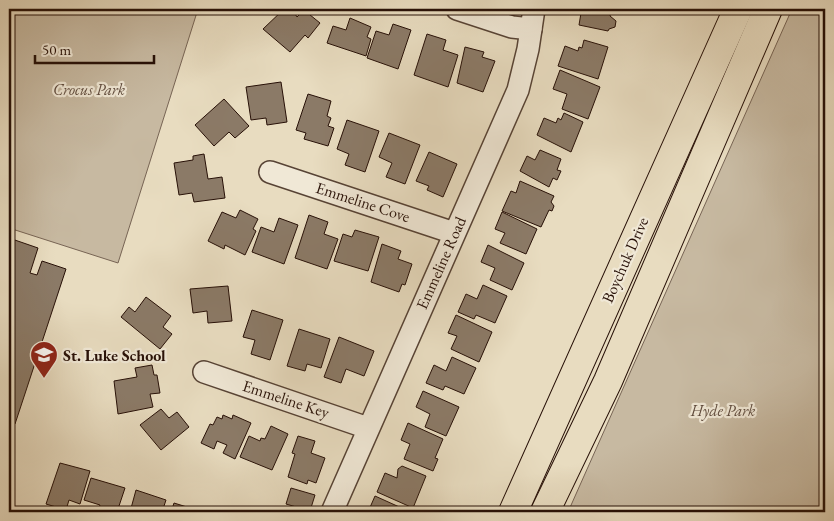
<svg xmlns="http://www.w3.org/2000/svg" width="834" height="521" font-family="'EB Garamond',serif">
	<rect width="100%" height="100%" fill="#e8dcc0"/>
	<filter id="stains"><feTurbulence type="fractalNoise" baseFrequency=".004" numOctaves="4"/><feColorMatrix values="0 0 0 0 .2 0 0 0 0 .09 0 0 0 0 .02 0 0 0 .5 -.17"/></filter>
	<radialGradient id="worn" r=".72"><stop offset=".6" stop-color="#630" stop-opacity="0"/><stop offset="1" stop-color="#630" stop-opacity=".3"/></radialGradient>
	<!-- green -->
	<g fill="#c7b9a1" stroke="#776454">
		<polygon points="9,9 198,9 118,263 9,228"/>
		<polygon points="792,9 825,9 825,512 568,512"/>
	</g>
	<!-- building -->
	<g fill="#8b7a67" stroke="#271007">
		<polygon points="284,9 292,9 297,17 304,10 320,23 308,38 305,35 290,52 263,29"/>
		<polygon points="569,9 611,9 610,16 616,21 615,27 609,29 608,31 579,25 581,13"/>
		<polygon points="350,18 371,27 367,37 371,39 366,56 327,43 333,26 346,30"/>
		<polygon points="393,24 411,30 398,69 367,58 376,31 389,35"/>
		<polygon points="427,34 446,40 443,50 458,55 448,87 414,75"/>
		<polygon points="584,40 608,47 598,79 558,66 565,46 578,51 579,47 582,48"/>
		<polygon points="465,47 484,52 482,57 495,61 483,92 457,83"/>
		<polygon points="560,70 600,87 588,119 562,109 567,94 553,89"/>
		<polygon points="281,82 287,122 267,125 266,118 251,120 246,87"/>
		<polygon points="308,94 331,101 327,116 331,118 328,126 334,128 328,146 304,139 306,133 296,130"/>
		<polygon points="224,99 249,126 235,138 229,132 214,146 195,125"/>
		<polygon points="564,113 583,122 571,152 537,135 544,118 556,123 558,118 561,120"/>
		<polygon points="347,120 379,131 365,172 345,165 349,154 337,149"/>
		<polygon points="389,133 420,145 405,184 386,177 392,163 379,157"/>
		<polygon points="540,150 561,159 557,170 561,171 557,180 553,178 549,187 520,171 527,156 535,160"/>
		<polygon points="429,152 457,164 443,197 427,190 429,186 416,181"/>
		<polygon points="204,154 208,179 222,177 225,198 194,202 192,193 179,195 174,163 193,160 193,156"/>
		<polygon points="520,181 554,196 551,202 554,206 552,211 549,210 541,227 502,211 511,191 516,193"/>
		<polygon points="240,210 258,219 253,229 256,231 245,255 225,245 224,249 208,241 222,212 236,218"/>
		<polygon points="502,212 537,229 526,254 500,243 505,233 495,229"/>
		<polygon points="309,215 328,222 324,234 338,239 327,269 295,258"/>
		<polygon points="279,218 298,225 284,264 252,252 261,227 274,232"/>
		<polygon points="355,230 379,237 368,271 334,261 343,234 352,237"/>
		<polygon points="9,238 38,248 30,273 37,275 42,261 66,269 15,424 9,430"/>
		<polygon points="382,244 401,251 398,259 412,264 405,285 402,284 399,292 371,282"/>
		<polygon points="488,245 524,263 512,290 490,280 495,268 481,262"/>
		<polygon points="483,285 507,296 495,323 476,315 474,319 458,312 466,294 477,299"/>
		<polygon points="228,286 232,321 208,323 207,311 193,313 190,289"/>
		<polygon points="146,297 171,316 163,327 172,334 160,349 121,317 129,307 135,312"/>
		<polygon points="252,310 283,320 270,360 251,354 255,340 243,337"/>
		<polygon points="456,315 492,332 479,362 451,349 457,336 448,333"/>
		<polygon points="299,329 330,339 321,368 307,364 305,371 287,366"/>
		<polygon points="339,337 374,351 364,376 346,369 341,383 324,377"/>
		<polygon points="452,357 476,368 464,394 445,386 443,390 426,383 434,365 446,371"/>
		<polygon points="152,365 154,375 157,375 160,393 150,394 153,407 118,414 114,381 137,377 135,368"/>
		<polygon points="423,391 459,407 446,436 425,427 430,414 416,407"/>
		<polygon points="161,409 169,418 177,412 189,427 161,450 140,425"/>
		<polygon points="223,415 232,419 233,415 251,423 235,459 223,453 227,445 217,441 214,449 201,443 210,424 213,425 217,417 222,419"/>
		<polygon points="408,423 443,439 435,458 438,459 433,471 404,459 410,444 401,440"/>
		<polygon points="271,426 288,434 272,470 240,457 249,436 260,441 261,438 265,439"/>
		<polygon points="298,436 315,441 311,453 325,458 316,483 308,480 307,484 288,477 295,454 292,453"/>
		<polygon points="60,463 90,471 80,504 69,500 66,510 46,504"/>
		<polygon points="402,466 426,476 413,508 377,492 385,473 397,478 398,469"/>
		<polygon points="91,478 125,488 117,512 97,512 100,505 84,500"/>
		<polygon points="291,488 315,495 310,511 286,504"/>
		<polygon points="136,490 166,500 162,512 125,512 125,510 130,512"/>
		<polygon points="375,496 406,510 405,512 368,512"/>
		<polygon points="174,503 203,512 171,512"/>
	</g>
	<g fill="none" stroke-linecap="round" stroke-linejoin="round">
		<defs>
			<g id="minor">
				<polyline points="457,9 512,27 531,29"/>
				<polyline points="270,172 454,233"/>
				<polyline points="204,372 368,428"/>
				<polyline points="332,512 518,90 528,49 534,9"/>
			</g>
			<g id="major">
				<polyline points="513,512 738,9"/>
				<polyline points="545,512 608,381 768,9"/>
			</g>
		</defs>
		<!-- minor casing -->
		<use href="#minor" stroke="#574335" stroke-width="24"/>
		<!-- major casing -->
		<use href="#major" stroke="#271007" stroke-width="30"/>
		<!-- minor -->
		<use href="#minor" stroke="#f0e8d6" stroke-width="21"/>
		<!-- major -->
		<use href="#major" stroke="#e8dcc0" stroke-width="28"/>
	</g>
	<!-- icons -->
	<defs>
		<symbol id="school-pin" viewBox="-11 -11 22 30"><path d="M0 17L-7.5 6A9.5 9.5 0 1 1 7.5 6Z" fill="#8f2418" stroke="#f0e8d6"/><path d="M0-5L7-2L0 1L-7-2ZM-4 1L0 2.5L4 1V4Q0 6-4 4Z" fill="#fff"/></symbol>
	</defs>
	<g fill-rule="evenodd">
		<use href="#school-pin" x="28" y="339" width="32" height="43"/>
	</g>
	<g text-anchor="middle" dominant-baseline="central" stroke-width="4.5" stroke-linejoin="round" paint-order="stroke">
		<!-- park labels -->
		<g font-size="16" font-style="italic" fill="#5f4b3d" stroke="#f0e8d6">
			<text x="89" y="89">Crocus Park</text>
			<text x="723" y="410">Hyde Park</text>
		</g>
		<!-- street labels -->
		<g font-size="16" fill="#271007" stroke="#f0e8d6">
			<text transform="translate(363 202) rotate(18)">Emmeline Cove</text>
			<text transform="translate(625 260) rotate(-66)">Boychuk Drive</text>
			<text transform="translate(441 263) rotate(-66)">Emmeline Road</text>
			<text transform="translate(286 399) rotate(18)">Emmeline Key</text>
		</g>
		<!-- poi labels -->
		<g font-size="16" font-weight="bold" fill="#271007" stroke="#f0e8d6" text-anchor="start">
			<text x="63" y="355">St. Luke School</text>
		</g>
	</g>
	<!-- margin -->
	<rect width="834" height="521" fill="none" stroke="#e8dcc0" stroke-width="30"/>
	<rect x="10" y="10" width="814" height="501" fill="none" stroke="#271007" stroke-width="2.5"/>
	<rect x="15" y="15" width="804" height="491" fill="none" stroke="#271007"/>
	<!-- scale -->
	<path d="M35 55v8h119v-8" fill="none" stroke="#271007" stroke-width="2.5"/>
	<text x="42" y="55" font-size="15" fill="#271007" stroke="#f0e8d6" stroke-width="4" paint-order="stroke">50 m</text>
	<rect width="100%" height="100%" filter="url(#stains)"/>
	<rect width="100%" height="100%" fill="url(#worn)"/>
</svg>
